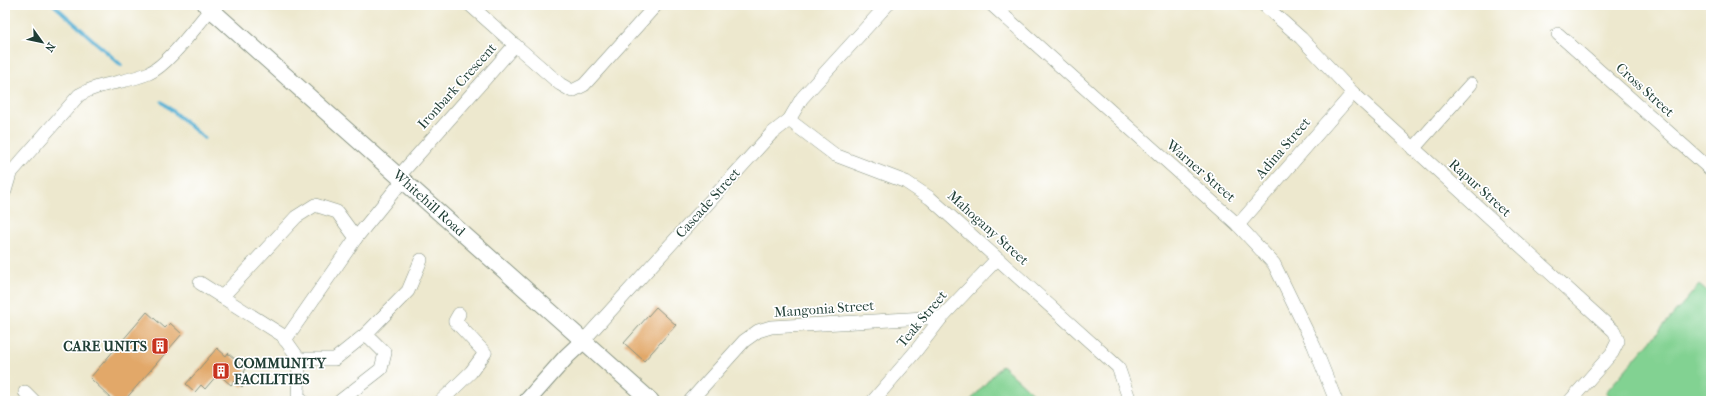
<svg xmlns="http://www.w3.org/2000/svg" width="1716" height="406" font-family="'IM FELL French Canon',serif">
	<rect width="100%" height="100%" fill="#fff"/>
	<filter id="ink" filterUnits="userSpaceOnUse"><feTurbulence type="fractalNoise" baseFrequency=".025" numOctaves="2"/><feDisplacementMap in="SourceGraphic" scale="8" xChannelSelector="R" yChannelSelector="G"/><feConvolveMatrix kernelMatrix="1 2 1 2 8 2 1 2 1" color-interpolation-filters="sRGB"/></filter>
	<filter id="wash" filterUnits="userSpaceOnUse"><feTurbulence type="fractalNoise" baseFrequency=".012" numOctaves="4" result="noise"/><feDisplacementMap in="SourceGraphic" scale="16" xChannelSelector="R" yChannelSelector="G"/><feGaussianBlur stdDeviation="0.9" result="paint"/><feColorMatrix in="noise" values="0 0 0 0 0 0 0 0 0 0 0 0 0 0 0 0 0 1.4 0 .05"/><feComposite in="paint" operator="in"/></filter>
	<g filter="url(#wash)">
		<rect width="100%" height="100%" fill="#ede8ce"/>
		<!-- green -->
		<g fill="#82d292" stroke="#508863">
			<polygon points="1699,285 1711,295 1711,401 1616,401 1606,392"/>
			<polygon points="1002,365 1041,401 970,401"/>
		</g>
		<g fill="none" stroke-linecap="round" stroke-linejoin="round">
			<!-- stream -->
			<g stroke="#59b2d6" stroke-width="3.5">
				<polyline points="54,5 121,65"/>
				<polyline points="5,6 5,5"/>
				<polyline points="162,102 204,138"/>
			</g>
		</g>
		<g id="blocks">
			<!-- building -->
			<g fill="#e2a869">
				<polygon points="656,307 676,325 644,361 624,343"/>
				<polygon points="147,312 165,328 170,323 182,334 124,401 114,401 90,378"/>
				<polygon points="217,348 226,356 228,353 246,369 244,372 250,378 242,387 235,381 231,385 218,374 205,389 201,385 195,392 186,384"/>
			</g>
		</g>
	</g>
	<g filter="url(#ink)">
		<use href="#blocks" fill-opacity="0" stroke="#869281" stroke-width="1"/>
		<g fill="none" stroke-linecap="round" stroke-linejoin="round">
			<defs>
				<g id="minor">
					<polyline points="992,5 1238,225 1274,264 1314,346 1336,401"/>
					<polyline points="1264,5 1301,38 1353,93 1614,331 1618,341 1612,353 1570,401"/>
					<polyline points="1558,34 1711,170"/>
					<polyline points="515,45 560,84 572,91 584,85 656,5"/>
					<polyline points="789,120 835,155 906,182 930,198 1118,367 1130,401"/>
					<polyline points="1413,149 1471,84"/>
					<polyline points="399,176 515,45 470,5"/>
					<path d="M5,191L10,174L79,95C101,82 127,83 149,73C168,65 196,26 211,9"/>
					<polyline points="1238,225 1353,93"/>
					<polyline points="200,283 282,335 299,359 298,396 302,401"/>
					<polyline points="222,297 296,217 315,205 337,212 356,238"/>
					<polyline points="285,340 356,238 403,180"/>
					<polyline points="583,341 771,134 789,120 802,98 887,5"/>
					<polyline points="299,359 335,359 366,334 408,291 421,260"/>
					<polyline points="25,392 34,401"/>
					<polyline points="340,401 381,369 385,353 366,334"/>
					<polyline points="441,401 471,372 485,353 455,321 459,314"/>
					<polyline points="690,401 744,341 758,331 771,327 942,317"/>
					<polyline points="873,401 915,352 942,317 997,259"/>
				</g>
				<g id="tertiary">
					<polyline points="206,5 651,401"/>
					<polyline points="527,401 567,356 583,341"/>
				</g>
			</defs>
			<!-- minor casing -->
			<use href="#minor" stroke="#869281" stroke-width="14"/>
			<!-- tertiary casing -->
			<use href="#tertiary" stroke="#869281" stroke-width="18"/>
			<!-- minor -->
			<use href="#minor" stroke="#fff" stroke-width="13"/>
			<!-- tertiary -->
			<use href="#tertiary" stroke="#fff" stroke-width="16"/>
		</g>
	</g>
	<!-- icons -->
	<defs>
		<symbol id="building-square" viewBox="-11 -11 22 22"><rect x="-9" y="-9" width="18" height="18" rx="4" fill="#c8321e" stroke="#fff"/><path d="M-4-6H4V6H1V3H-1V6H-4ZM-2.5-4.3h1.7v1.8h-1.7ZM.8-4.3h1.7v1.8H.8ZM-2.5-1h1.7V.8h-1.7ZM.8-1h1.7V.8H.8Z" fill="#fff"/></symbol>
	</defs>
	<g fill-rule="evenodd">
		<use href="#building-square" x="150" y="336" width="20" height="20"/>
		<use href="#building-square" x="211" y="361" width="20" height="20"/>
	</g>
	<g text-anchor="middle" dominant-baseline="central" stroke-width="3.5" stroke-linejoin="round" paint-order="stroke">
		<!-- street labels -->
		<g font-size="14" fill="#1f3d34" stroke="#fff">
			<text transform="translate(457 86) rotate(-48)">Ironbark Crescent</text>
			<text transform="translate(1645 90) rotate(42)">Cross Street</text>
			<text transform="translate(1283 148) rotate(-49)">Adina Street</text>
			<text transform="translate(1201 171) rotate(41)">Warner Street</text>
			<text transform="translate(1480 188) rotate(42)">Rapur Street</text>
			<text transform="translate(429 203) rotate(42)">Whitehill Road</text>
			<text transform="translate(708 203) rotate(-48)">Cascade Street</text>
			<text transform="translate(988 228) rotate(42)">Mahogany Street</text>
			<text transform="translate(824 309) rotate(-4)">Mangonia Street</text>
			<text transform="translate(922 319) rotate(-50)">Teak Street</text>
		</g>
		<!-- poi labels -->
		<g font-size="14" font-weight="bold" fill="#1f3d34" stroke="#fff" text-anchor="end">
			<text x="147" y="346">CARE UNITS</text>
			<text x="234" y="363" text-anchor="start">COMMUNITY<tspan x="234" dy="16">FACILITIES</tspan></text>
		</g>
	</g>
	<!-- margin -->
	<rect width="1716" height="406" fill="none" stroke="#fff" stroke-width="20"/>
	<!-- north arrow -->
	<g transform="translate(42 42) rotate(123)" stroke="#ffffff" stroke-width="3" paint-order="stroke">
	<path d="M0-3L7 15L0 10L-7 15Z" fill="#1f3d34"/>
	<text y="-6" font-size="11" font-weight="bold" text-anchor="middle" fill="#1f3d34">N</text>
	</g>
</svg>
